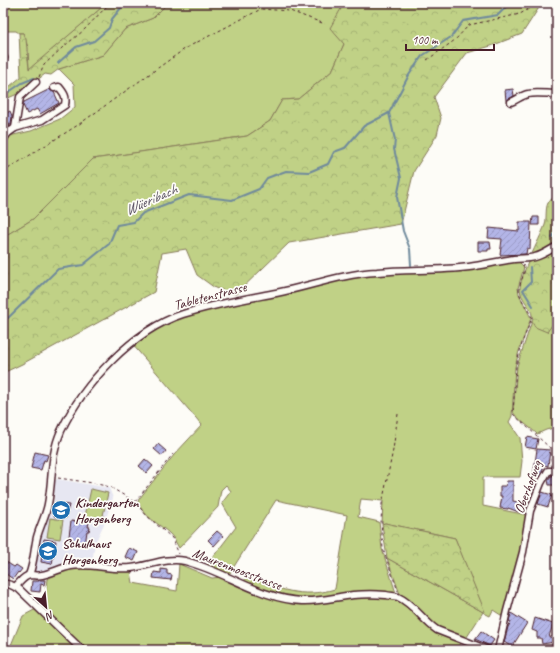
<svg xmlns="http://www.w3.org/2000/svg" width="560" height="653" font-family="Caveat,sans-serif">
	<defs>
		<pattern id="forest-crowns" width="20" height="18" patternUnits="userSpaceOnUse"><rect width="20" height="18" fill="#c0d186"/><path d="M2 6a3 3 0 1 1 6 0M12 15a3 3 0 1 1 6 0" fill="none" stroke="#a6b374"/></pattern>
		<pattern id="building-hatch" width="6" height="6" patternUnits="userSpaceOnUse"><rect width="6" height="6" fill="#b3b5e7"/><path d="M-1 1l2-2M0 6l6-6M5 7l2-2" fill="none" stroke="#9b9bc6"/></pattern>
	</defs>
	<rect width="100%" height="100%" fill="#fdfcf7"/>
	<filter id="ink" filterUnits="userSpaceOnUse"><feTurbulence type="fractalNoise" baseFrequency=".025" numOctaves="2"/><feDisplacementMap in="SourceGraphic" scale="8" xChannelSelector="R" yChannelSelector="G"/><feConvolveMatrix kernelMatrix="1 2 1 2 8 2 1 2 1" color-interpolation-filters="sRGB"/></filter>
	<g filter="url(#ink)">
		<!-- built -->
		<polygon fill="#e7e7f2" points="57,479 109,488 113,498 104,524 95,543 92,563 72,562 59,566 51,571 35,573 34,568 41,533 54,502 55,481"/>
		<!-- green -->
		<g fill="#c0d186" stroke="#857858">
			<polygon points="3,3 107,3 29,70 28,47 23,33 19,33 16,31 3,31"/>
			<polygon points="168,3 350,3 342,7 344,44 332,71 298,99 282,100 270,121 247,136 93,159 33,219 3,237 3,145 9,136 31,131 60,119 75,107 74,84 59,69 103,55 125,29 153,18"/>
			<path d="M518,261L524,267L518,288L519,294L531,318L519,351L515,367L512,416L509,422L520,438L522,461L520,477H483V506L527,515L522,549L504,617L493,610L490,616L484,613L455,538L385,523L382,524L383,501L361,499L358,517L379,522L382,549L396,593L394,594L310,600L284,598L243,583L247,576C278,589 301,599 335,589L347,515L276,500L228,576L206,566L236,527L222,503L231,491L226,485L221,490L218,507L179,548C176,543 174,538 170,534C160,524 142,516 138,502L139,499L174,455L202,425L132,344L151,331L188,314L345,277Z"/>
			<path d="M532,321L535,327L555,321L557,322V427L546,430L537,434C532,429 515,417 513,412L517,366Z"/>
			<polygon points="91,489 108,493 102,520 85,516"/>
			<polygon points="50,518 63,520 60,539 47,537"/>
			<polygon points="387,558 483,612 465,640 437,629 401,597"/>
			<polygon points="179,564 212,578 223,577 289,602 376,595 393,598 407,604 430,627 463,642 458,646 461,650 86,650 41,606 44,604 47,579 68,568 84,568 131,572 133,583 177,591"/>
			<polygon points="36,609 78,650 9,650 23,616"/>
		</g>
		<!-- forest -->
		<g fill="url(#forest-crowns)" stroke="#857858">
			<polygon points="107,3 168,3 153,18 125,29 103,55 59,69 51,75 45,74 22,92 6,99 4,91 21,77 19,33 23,33 26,39 29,69"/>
			<polygon points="350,3 542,3 522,34 491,46 467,53 434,97 441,118 437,135 414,171 401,224 289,243 236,294 215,288 197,275 186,249 162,253 154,292 22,364 3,373 3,237 33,219 93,159 247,136 270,121 282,100 298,99 332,71 344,44 330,28 342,7"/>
			<path d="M557,195V322L555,321L547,332L535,327L532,321C535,309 520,300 520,289C520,274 539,241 545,225C547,219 545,209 548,203C550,200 554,197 557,195Z"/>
			<polygon points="385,523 455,538 485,612 483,612 387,558 382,524"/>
		</g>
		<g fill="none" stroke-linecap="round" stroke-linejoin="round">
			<!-- stream -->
			<g stroke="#6f8a9c" stroke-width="2">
				<polyline points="58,63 76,47 94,41 109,28 112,19 125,3"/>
				<polyline points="3,96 22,83 34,78"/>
				<polyline points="389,113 395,140 394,149 401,178 397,197 403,231 410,249 411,265"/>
				<polyline points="552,238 557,229"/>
				<polyline points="530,267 531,282 523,290 533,306"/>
				<polyline points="3,320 8,318 58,269 83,265 109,244 117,225 134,222 143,213 189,195 232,200 259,189 267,178 286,171 309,172 328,164 334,152 345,148 364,126 389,113 409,75 422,56 451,37 463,21 498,15 510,3"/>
			</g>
		</g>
		<!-- building -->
		<g fill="url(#building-hatch)" stroke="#4a1f2b">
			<polygon points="50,89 54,92 59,103 40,114 37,109 27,114 23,105 24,102"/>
			<polygon points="513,89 514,96 506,101 505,90"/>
			<polygon points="10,111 12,116 11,125 9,125 7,120 3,118 3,115"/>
			<polygon points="533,217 539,217 539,225 532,225"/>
			<polygon points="519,222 531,222 530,249 527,248 526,254 500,255 502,239 488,238 489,228 519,231"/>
			<polygon points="478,242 490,242 491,249 488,249 488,251 478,251"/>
			<polygon points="527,437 538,439 536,449 525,447"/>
			<polygon points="158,444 166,451 162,456 154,449"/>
			<polygon points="537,449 550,450 548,466 544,465 542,472 539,478 533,477"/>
			<polygon points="35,452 48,455 46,461 44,460 41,470 31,468"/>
			<polygon points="145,459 153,466 147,473 139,466"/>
			<polygon points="551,476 557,476 557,485 549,485 548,480"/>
			<polygon points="507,481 513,481 513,501 522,503 519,512 508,508 508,509 500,508 502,496 500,496 500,486 506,486"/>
			<polygon points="542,492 552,495 548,507 538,504"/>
			<polygon points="57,503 69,505 66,518 54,516"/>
			<polygon points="78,520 89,522 88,527 90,527 89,531 87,531 85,545 68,544 71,521 78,522"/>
			<polygon points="217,531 223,536 214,546 208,540"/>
			<polygon points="44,539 56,541 52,564 41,562"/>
			<polygon points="129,548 138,552 134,561 125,557"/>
			<polygon points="3,560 14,567 16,565 22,569 19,573 18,572 13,579 3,572"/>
			<polygon points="161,569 167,570 167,574 172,575 171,580 153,578 154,572 161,573"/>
			<polygon points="40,580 45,580 44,585 41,584 40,592 31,591 32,581 39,581"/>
			<polygon points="511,613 527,623 512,647 504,642 508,627 511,622 509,621"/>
			<polygon points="535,618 553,624 549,637 555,637 555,642 542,644 541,638 537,638 537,632 532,630"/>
			<polygon points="481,631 494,640 490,646 475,639"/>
		</g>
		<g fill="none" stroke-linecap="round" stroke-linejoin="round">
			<defs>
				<g id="minor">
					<polyline points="3,58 4,58"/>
					<path d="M511,102C517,100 522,95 528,94C536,92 548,94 557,94"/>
					<polyline points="3,122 8,133"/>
					<path d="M15,128L42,120L65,105C67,97 64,93 59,87L54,88"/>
					<polyline points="3,140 8,133 15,128 20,97 36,82"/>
					<path d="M29,575C34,563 34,550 37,537C40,526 46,515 48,504C53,479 50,455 61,431C83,384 133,330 183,314C214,304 245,299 276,293C311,286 341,274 377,272C407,269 438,271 469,267C484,265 499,261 514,259C521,258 528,259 535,257C543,255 550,250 557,246"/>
					<polyline points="3,583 11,585 19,589 82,650"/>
					<path d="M16,586C20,582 24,576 30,575C34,575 38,576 42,575C52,573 61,568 71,566C91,563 111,570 131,568C149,566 167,557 185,561C225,571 260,599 302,601C319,602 336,597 353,595C364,594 376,594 386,595C390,596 395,596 398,597C414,604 423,621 437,630L488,650"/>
					<polyline points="498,650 507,611 523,552 530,511 541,483 548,471 557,471"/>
				</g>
			</defs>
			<!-- minor casing -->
			<use href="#minor" stroke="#4a1f2b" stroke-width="9"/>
			<!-- path -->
			<g stroke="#4a1f2b" stroke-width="1" stroke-dasharray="3 3" stroke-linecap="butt">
				<polyline points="427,60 455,40 469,25 520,14 539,3"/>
				<polyline points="39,77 44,65 63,47 83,31 110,3"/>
				<polyline points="3,172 78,125 186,48 261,9 290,11 325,24"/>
				<path d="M523,265C527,272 520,281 519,289C519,299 528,308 532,318L523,340L516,366L513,414L550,448L552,463L551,465"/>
				<polyline points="398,414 393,450 382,504 381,521 383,549 398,591"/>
				<polyline points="58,478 93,483 110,487 135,502 147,516 172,538 179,554"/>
				<polyline points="135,502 173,454"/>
				<polyline points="536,650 539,646"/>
			</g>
			<!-- minor -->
			<use href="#minor" stroke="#fdfcf7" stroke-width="6"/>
		</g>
	</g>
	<!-- icons -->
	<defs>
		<symbol id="school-disc" viewBox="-11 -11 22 22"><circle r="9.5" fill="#1f6fb2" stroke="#fdfcf7"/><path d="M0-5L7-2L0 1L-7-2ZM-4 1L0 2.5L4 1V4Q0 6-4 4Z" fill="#fff"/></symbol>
	</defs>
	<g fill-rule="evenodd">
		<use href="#school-disc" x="50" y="499" width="22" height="22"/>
		<use href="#school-disc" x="37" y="540" width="22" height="22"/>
	</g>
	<g text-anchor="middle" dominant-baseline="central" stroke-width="3.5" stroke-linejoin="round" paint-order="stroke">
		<!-- street labels -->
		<g font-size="14" fill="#4a1f2b" stroke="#fdfcf7">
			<text transform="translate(210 296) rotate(-15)">Tabletenstrasse</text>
			<text transform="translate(528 487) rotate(-70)">Oberhofweg</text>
			<text transform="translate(237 569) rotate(21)">Maurenmoosstrasse</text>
		</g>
		<!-- poi labels -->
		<g font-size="14" font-weight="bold" fill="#4a1f2b" stroke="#fdfcf7" text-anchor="start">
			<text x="75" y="502">Kindergarten<tspan x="75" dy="16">Horgenberg</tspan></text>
			<text x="62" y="543">Schulhaus<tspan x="62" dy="16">Horgenberg</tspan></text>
		</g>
		<!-- water labels -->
		<g font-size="15" font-style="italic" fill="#5c5464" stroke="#fdfcf7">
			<text transform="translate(151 200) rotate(-24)">Wüeribach</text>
		</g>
	</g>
	<!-- margin -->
	<rect width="560" height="653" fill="none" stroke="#fdfcf7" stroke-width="16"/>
	<rect x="8" y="8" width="544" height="637" fill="none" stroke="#4a1f2b" stroke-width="1.5" filter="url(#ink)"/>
	<!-- north arrow -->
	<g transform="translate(46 607) rotate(153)" stroke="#fdfcf7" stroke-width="3" paint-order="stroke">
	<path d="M0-3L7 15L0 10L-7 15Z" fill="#4a1f2b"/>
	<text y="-6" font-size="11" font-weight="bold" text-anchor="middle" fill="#4a1f2b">N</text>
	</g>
	<!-- scale -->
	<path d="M406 44v6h88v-6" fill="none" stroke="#4a1f2b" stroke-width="2"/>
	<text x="412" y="44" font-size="12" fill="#4a1f2b" stroke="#fdfcf7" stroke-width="3" paint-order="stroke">100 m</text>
</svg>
